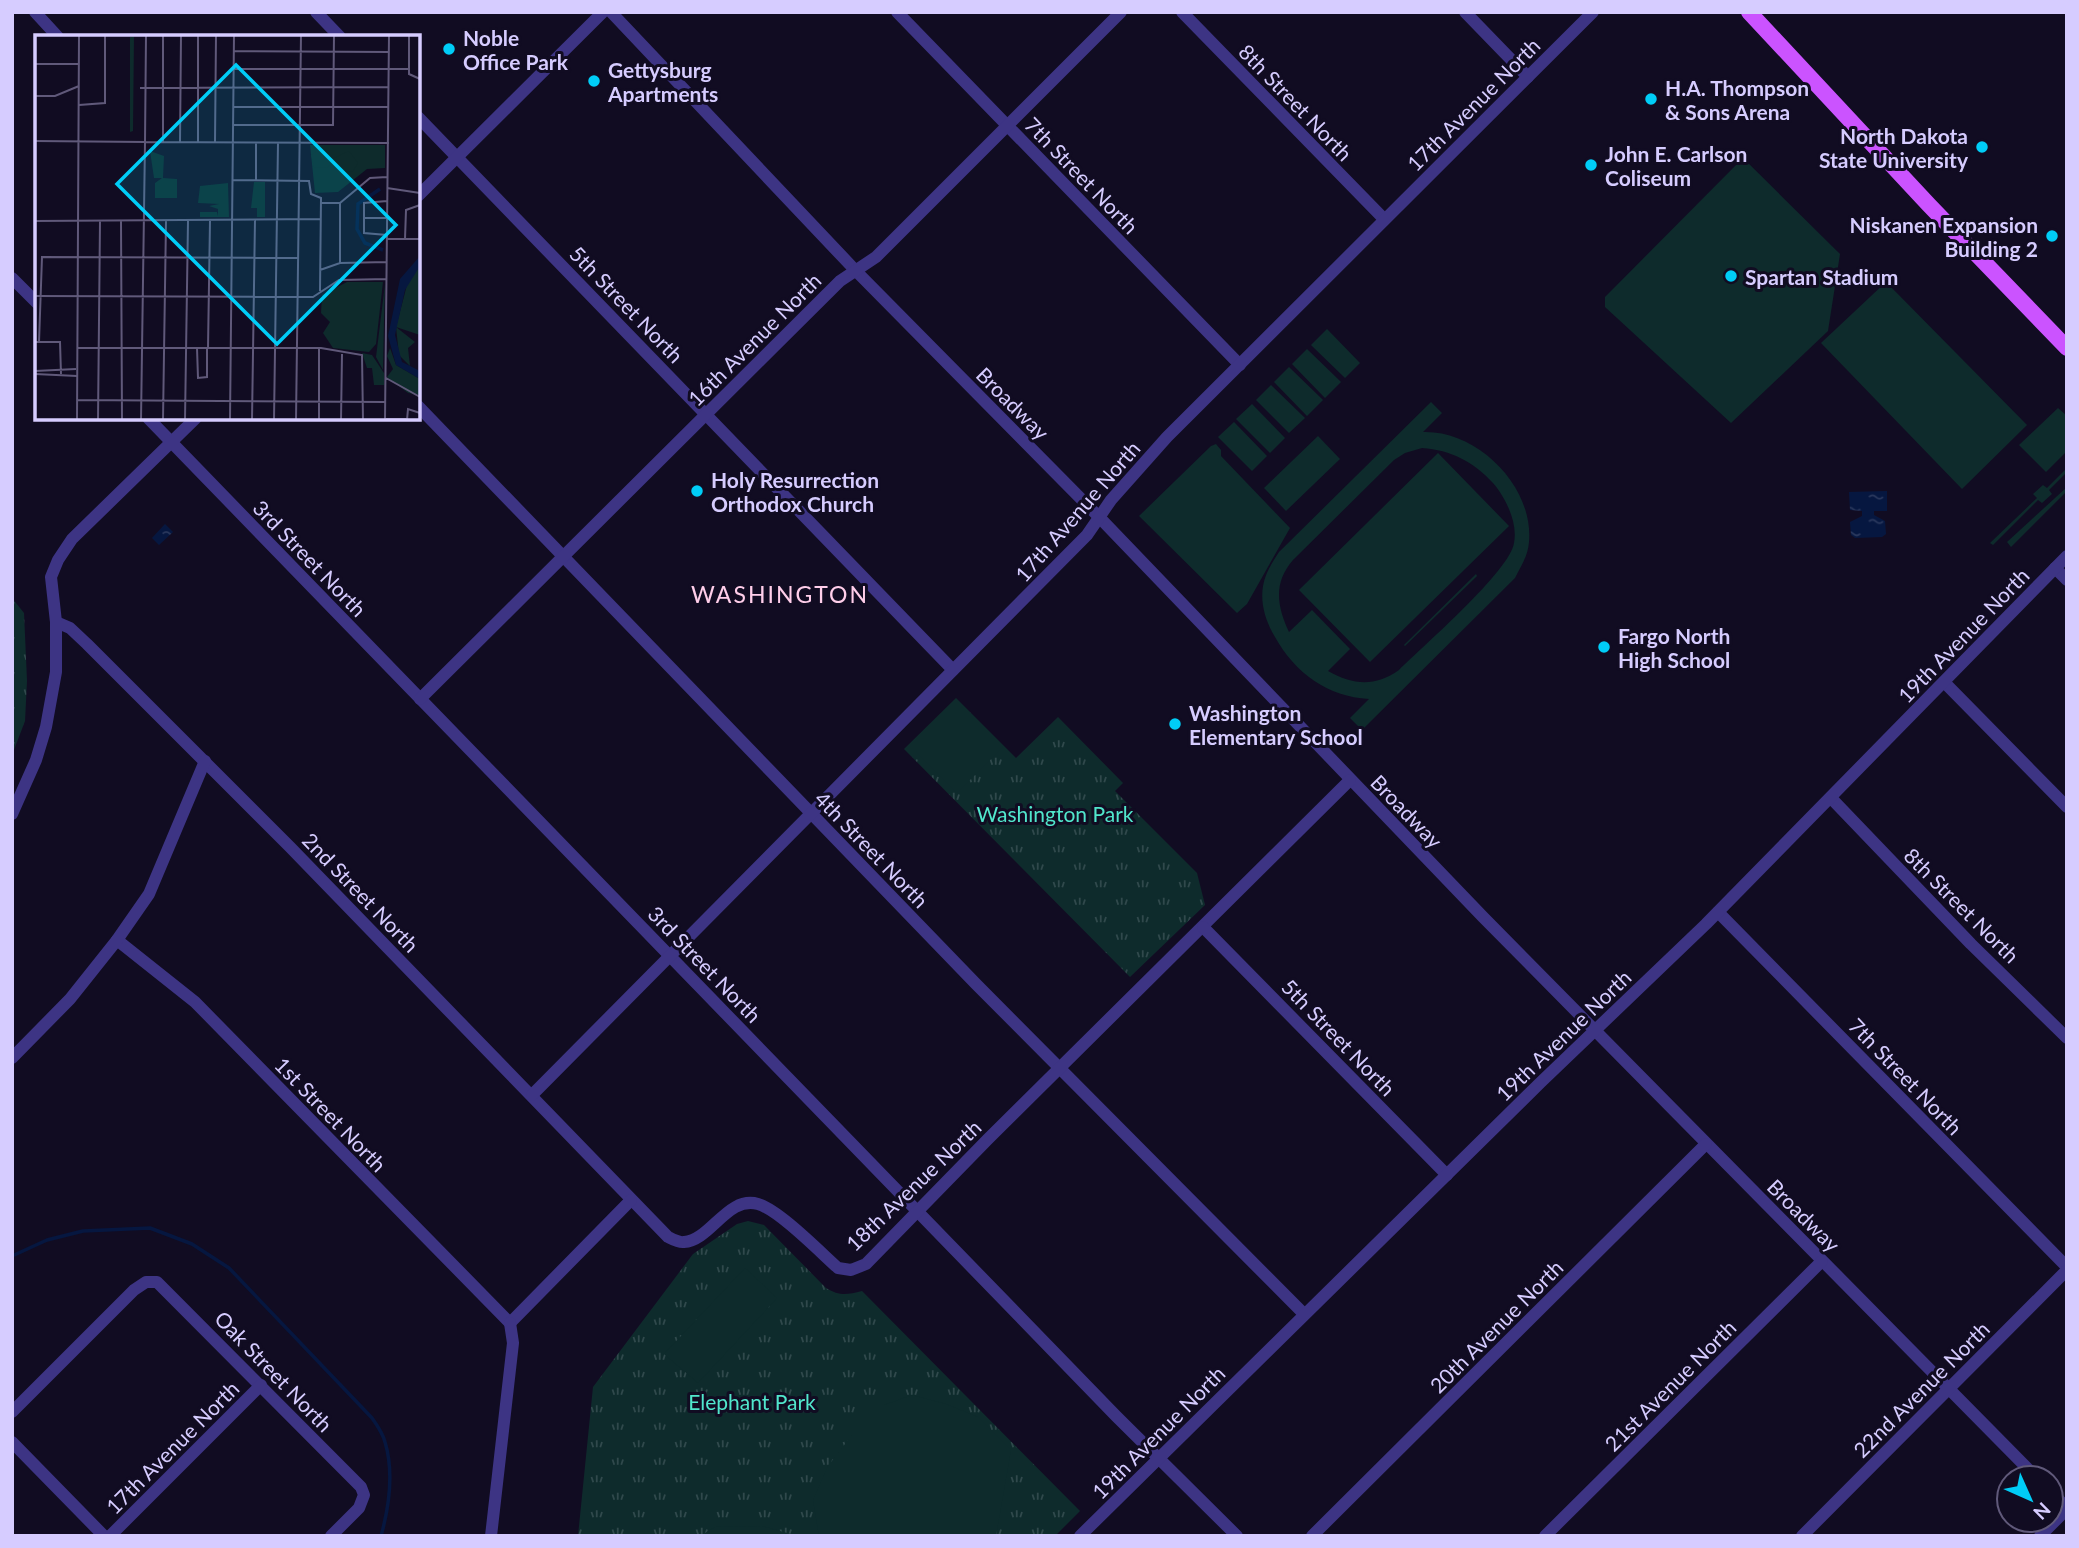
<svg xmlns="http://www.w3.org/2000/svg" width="2079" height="1548" font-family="Lato,sans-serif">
	<defs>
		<pattern id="grass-tufts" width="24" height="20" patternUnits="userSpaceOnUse" patternTransform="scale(1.75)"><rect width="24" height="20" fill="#0e2b2c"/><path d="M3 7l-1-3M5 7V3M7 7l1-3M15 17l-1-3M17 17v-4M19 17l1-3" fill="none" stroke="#30494c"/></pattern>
		<pattern id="water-ripples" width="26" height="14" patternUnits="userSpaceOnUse" patternTransform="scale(1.75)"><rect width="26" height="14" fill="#061740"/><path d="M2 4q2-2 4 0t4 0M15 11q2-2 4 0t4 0" fill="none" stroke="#2a385d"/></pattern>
	</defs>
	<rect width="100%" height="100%" fill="#110c22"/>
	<!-- grass -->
	<g fill="url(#grass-tufts)">
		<polygon points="12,598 24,613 27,681 25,721 12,755"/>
		<polygon points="956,698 1016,758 1058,717 1123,783 1115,791 1197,873 1205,905 1130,977 904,749"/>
		<path d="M748,1221L764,1225L826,1288C839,1296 847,1295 862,1291L1080,1511L1055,1536H578L593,1387L693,1254L737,1224Z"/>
	</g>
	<!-- pitch -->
	<g fill="#0e2b2c" fill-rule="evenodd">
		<polygon points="1743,158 1840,254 1828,331 1731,423 1605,307 1605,297"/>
		<polygon points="1886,282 2027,425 1962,489 1821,343"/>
		<polygon points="1327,329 1360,363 1345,378 1311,345"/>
		<polygon points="1307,349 1341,382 1325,398 1292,364"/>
		<polygon points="1289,367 1323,400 1307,416 1274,382"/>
		<polygon points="1271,385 1305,418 1289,433 1256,400"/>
		<path d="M1431,402L1442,413L1423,432C1477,430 1534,486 1529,542C1528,556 1521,566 1515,578L1362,730L1350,718L1369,699C1328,697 1295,673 1275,637C1266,622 1260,604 1263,586C1265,573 1272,563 1279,552ZM1422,448C1451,450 1474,462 1493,483C1506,498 1518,523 1514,543C1510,571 1423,646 1399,670C1375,687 1353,685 1328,671L1350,649L1312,610L1289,632C1277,606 1273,583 1293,560L1394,460L1405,453Z"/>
		<polygon points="1252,404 1285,438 1270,453 1236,419"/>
		<polygon points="2058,408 2067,416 2067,451 2046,472 2019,445"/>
		<polygon points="1234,422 1267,456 1252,471 1218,437"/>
		<polygon points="1318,436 1340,459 1286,511 1264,488"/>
		<polygon points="1216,444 1221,450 1221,456 1290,528 1247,604 1237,613 1139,516 1211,446"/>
		<polygon points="1438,453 1509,526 1370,662 1299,590"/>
		<polygon points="2067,468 2067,472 2049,490 2052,494 2042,503 2038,500 1993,545 1990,543 2037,498 2033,494 2043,485 2047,488"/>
		<polygon points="2067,487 2067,491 2011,547 2007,542"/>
		<polygon points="1476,574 1477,576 1405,646 1404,645"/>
		<polygon points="962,707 1003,747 957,793 916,752"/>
		<polygon points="745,1268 777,1298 698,1383 664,1354"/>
		<polygon points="912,1395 946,1404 978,1417 1011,1450 996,1536 819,1536 813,1500 828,1466 852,1435 884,1405"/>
		<polygon points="762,1526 798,1536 700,1536 715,1527"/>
	</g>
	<!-- water -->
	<g fill="url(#water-ripples)">
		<polygon points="1887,491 1887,511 1874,511 1874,515 1885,521 1886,534 1882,537 1855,538 1851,535 1850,522 1862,516 1862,511 1850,510 1849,492"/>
		<polygon points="165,524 173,532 159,545 152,538"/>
	</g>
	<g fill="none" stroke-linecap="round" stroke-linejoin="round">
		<!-- stream -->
		<path stroke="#061740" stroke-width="3.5" d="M12,1256L47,1240L83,1231L150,1228L192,1244L229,1268L372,1418C377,1425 383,1434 385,1442C394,1472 389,1507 381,1536"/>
		<!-- minor -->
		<g stroke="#3d3484" stroke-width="12">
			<polyline points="35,12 58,37"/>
			<polyline points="316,12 340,37"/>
			<polyline points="611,12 855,270 1100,518 1483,917 2037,1478"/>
			<polyline points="897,12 1240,365"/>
			<polyline points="1182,12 1384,219"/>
			<polyline points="1465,12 1528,77"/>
			<polyline points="418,117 953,670"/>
			<polyline points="418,196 603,12"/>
			<polyline points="12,278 37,303"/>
			<polyline points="418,406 976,984 1304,1314"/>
			<polyline points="148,418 1116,1416 1237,1536"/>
			<polyline points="2055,568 2067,580"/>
			<path d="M56,622L70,628L87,644L290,847L668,1237C672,1239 679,1243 684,1242C710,1241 728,1195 758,1204C779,1210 820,1252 838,1268L851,1270L866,1264L988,1139L1350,780"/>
			<polyline points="1944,682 2067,807"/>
			<polyline points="420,699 840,281 876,257 1121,12"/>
			<polyline points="1831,798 1971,944 2067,1038"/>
			<polyline points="12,814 36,760 46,727 56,672 56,622 51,577 58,560 72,539 196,418"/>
			<polyline points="1718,912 2067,1267"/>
			<polyline points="1203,927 1447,1175"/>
			<polyline points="117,940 195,1002 510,1323"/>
			<polyline points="12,1058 70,999 117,940 149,894 205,761"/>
			<polyline points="532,1095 1087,535 1111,500 1167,437 1593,12"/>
			<polyline points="510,1323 631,1200"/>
			<polyline points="12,1412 134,1290 146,1282 157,1282 361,1487 364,1495 359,1508 331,1536"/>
			<polyline points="12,1442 104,1536"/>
			<polyline points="2051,1492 2067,1508"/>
			<polyline points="110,1536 261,1385"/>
			<polyline points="491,1536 513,1343 510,1323"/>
			<polyline points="1080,1536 1541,1082 1706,924 2067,556"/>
			<polyline points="1312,1536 1706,1144"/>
			<polyline points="1545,1536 1822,1261"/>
			<polyline points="1802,1536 2067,1270"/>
			<polyline points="2040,1536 2067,1509"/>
		</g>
		<!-- major -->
		<polyline stroke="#cb53ff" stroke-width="16" points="1749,12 1929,205 2067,348"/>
	</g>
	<!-- markers -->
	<g fill="#00cdf7" stroke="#110c22" stroke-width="2.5">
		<circle cx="449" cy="49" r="7"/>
		<circle cx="594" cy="81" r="7"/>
		<circle cx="1651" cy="99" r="7"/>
		<circle cx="1982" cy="147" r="7"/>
		<circle cx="1591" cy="165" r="7"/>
		<circle cx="2052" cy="236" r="7"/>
		<circle cx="1731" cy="276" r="7"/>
		<circle cx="697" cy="491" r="7"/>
		<circle cx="1604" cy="647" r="7"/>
		<circle cx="1175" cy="724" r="7"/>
	</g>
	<g text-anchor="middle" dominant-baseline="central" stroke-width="6" stroke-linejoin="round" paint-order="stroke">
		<!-- poi labels -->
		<g font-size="21" font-weight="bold" fill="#d6ccff" stroke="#110c22" text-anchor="start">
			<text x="463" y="37">Noble<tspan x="463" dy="24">Office Park</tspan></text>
			<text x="608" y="69">Gettysburg<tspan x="608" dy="24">Apartments</tspan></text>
			<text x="1665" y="87">H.A. Thompson<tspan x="1665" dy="24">&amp; Sons Arena</tspan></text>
			<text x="1968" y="135" text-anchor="end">North Dakota<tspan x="1968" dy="24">State University</tspan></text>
			<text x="1605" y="153">John E. Carlson<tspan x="1605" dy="24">Coliseum</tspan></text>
			<text x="2038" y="224" text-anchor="end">Niskanen Expansion<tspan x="2038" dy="24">Building 2</tspan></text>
			<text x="1745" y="276">Spartan Stadium</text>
			<text x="711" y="479">Holy Resurrection<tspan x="711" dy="24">Orthodox Church</tspan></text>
			<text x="1618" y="635">Fargo North<tspan x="1618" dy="24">High School</tspan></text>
			<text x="1189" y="712">Washington<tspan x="1189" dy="24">Elementary School</tspan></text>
		</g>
		<!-- street labels -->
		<g font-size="21" fill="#d6ccff" stroke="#110c22">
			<text transform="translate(1296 102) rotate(46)">8th Street North</text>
			<text transform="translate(1473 104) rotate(-45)">17th Avenue North</text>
			<text transform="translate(1082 175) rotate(46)">7th Street North</text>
			<text transform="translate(627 304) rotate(46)">5th Street North</text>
			<text transform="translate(754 339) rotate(-45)">16th Avenue North</text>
			<text transform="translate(1013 403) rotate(45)">Broadway</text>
			<text transform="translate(1077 511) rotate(-49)">17th Avenue North</text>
			<text transform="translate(310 558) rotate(46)">3rd Street North</text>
			<text transform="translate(1963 635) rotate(-46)">19th Avenue North</text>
			<text transform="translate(1407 811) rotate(46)">Broadway</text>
			<text transform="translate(872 849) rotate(46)">4th Street North</text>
			<text transform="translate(361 892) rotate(46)">2nd Street North</text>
			<text transform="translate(1962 905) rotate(45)">8th Street North</text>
			<text transform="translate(705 964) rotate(46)">3rd Street North</text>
			<text transform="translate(1563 1035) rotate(-44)">19th Avenue North</text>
			<text transform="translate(1339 1037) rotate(46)">5th Street North</text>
			<text transform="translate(1906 1076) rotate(46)">7th Street North</text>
			<text transform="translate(331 1114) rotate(46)">1st Street North</text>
			<text transform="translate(913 1185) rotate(-44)">18th Avenue North</text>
			<text transform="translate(1804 1215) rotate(45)">Broadway</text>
			<text transform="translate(1496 1326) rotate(-45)">20th Avenue North</text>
			<text transform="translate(274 1371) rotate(46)">Oak Street North</text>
			<text transform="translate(1670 1385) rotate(-45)">21st Avenue North</text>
			<text transform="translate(1921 1389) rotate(-45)">22nd Avenue North</text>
			<text transform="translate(1158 1432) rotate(-45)">19th Avenue North</text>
			<text transform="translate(172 1447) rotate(-45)">17th Avenue North</text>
		</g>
		<!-- park labels -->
		<g font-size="21" fill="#51e6cc" stroke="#110c22">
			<text x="1055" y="813">Washington Park</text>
			<text x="752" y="1401">Elephant Park</text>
		</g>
		<!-- neighbourhood labels -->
		<g font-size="23" letter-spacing="2" fill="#ffceea" stroke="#110c22">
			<text x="780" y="594">WASHINGTON</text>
		</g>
	</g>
	<!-- overview -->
	<g transform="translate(35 35)">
		<rect width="385" height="385" fill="#110c22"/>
		<path d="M275,110H350V133L332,134L303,157L280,158ZM219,147H230V182H222V173H216ZM385,231V300L361,292L373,246ZM312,247H348L341,309L334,317L298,313L288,298L295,287L286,278L287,260ZM350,249L349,286L348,335L341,322ZM327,318L337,320L349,338V350H339L337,333H332Z" fill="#0e2b2c"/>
		<path d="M99,1L98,96L95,97V2ZM361,292L380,307L373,313L375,331L364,320ZM355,313L361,330L385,344V360L373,358L352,342L358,334L352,321Z" fill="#0e2b2c"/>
		<path d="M287,112L297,124L314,116L323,128L318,136L304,137L298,127L291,133L279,132L276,120ZM115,116L129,121L128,143L142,144V163H120V148L127,143H119ZM193,148L194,182H165V177H182L183,181V174L174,171L184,169L163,168L165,151Z" fill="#0e2b2c"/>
		<path d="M385,221V231L370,255L360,300L367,327L385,336V344L361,330L353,301L365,244Z" fill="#061740"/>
		<path fill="none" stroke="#061740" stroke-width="3.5" d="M345,154L323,169L322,194L330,208L348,215"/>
		<path fill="none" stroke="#60597a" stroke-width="2" d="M111,0L110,107L354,108M374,0V39L385,44M199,16L354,17M0,29H44M199,34H374M105,53L354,52M0,61H20L44,51M44,70L70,68V0M199,72H354M199,90H298L299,0M0,106L110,107L106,385M128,107V0M145,107L146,0M163,107V0M180,107L181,0M198,145L274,146L276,159L286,163L285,256M221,145V108M352,153L385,158M286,168H305L335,143L352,142M305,168V228M328,183H352M0,186L285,184M86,186L87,385M352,200L329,198V168L352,166M352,204H385M370,204L371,175L385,170M285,235L305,228L352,227M0,261L278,262L304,245L352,244M0,307H25L26,339M4,307L7,222L264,223M43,313H286L327,320L328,385M162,313L163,343L172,342V313M173,313L175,186M0,336L41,334M0,339L42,341M351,343L385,362M42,365L350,367M350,384H372M42,385L44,0M63,385L65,186M128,385L131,186M150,385L153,186M195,385L199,0M217,385L220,184M239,385L243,108M261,385L266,0M284,385V313M306,385L307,319M350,385L354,0M372,385L373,374L385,378"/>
		<path fill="#00cdf7" fill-opacity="0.15" stroke="#00cdf7" stroke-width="3.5" d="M201,30L361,190L242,309L82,149Z"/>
		<rect width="385" height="385" fill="none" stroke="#d6ccff" stroke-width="3.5"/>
	</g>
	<!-- border -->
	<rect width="2079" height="1548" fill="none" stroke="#d6ccff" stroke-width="28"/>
	<!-- north arrow -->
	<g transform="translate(2030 1499) rotate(135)"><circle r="33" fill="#110c22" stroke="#60597a" stroke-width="2"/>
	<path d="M0-5L12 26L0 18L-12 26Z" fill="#00cdf7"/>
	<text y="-10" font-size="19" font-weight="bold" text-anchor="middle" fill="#d6ccff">N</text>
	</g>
</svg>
